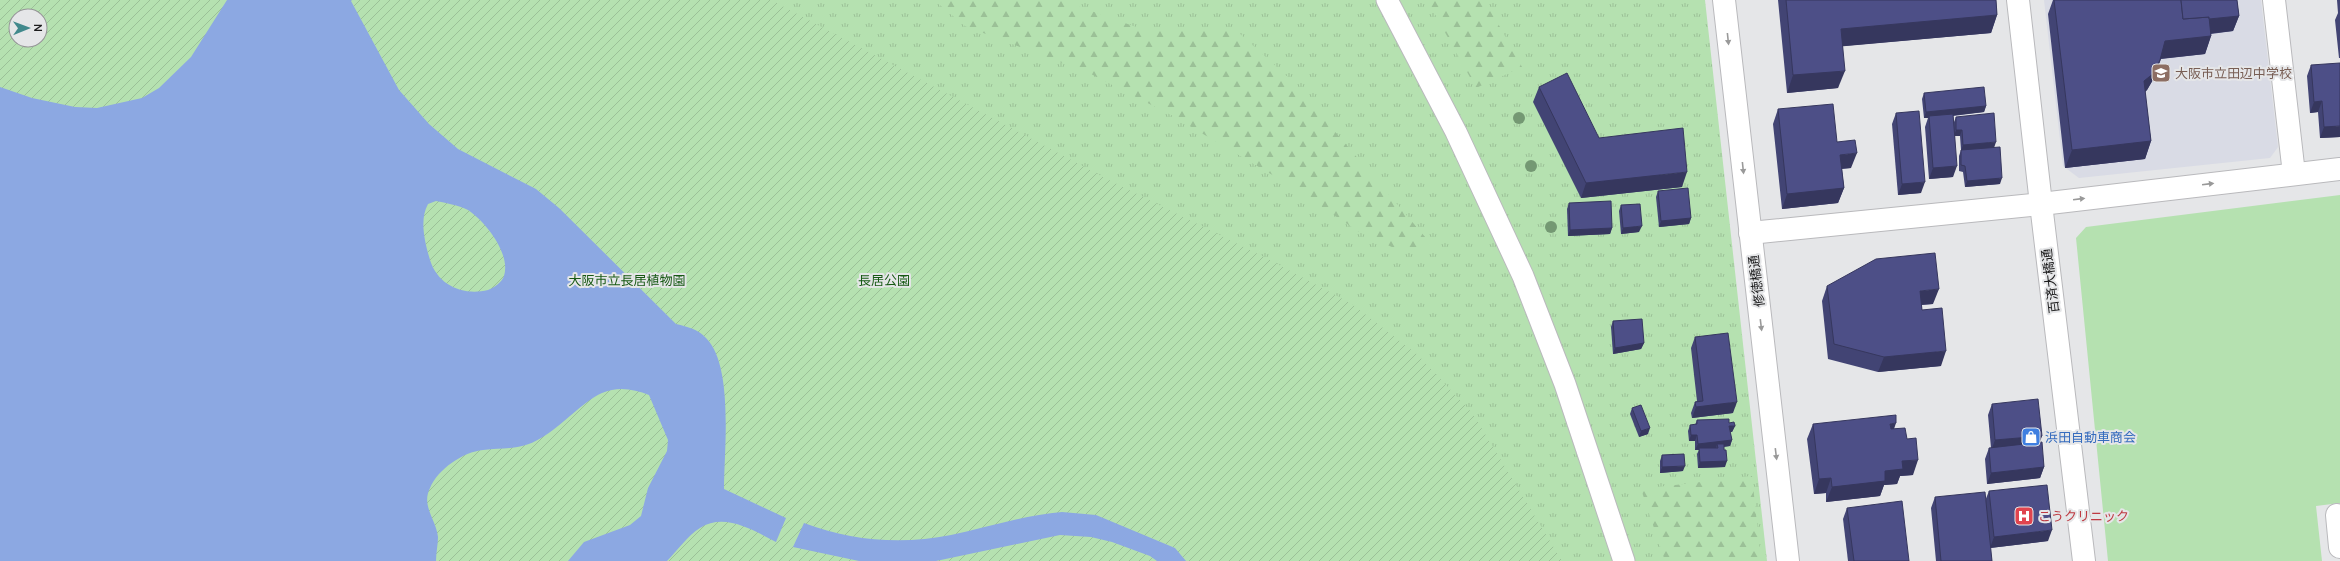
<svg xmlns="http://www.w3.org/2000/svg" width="2340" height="561" font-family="Manrope,'Noto Sans JP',sans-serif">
	<defs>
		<pattern id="grass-tufts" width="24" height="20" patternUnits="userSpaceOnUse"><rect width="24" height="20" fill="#b5e1b0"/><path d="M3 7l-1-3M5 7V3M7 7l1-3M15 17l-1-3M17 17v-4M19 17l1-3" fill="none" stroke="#9bc097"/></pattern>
		<pattern id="forest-firs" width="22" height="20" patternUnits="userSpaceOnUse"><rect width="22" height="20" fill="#b5e1b0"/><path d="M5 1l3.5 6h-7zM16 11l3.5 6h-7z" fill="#9bc097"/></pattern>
		<pattern id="garden-furrows" width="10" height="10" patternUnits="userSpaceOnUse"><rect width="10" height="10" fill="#b5e1b0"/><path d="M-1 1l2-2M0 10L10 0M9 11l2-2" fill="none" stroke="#9bc097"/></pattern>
	</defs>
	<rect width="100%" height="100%" fill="#e5e6e8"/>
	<!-- built -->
	<polygon fill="#d9dbe5" points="2044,0 2261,0 2278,147 2270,158 2079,178 2063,166"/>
	<!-- grass -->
	<path fill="url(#grass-tufts)" fill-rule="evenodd" d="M0,0H1705L1767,561H0ZM16,16H40V40H16Z"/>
	<!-- forest -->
	<g fill="url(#forest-firs)">
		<polygon points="934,0 1061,0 1136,27 1165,31 1218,28 1239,33 1289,78 1426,238 1426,246 1420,252 1394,248 1359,232 1296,189 1171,115 1091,74 965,26"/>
		<polygon points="1427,0 1485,0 1522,67 1476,88"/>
		<polygon points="1752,476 1761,561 1665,561 1641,489"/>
	</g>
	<!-- garden -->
	<path fill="url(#garden-furrows)" fill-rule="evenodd" d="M0,0H771L1107,179L1270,260L1352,304L1418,355L1473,414L1562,561H0ZM16,16H40V40H16Z"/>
	<!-- pitch -->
	<polygon fill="#b5e1b0" points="2340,195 2340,503 2316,506 2322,561 2108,561 2076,238 2086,227"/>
	<!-- water -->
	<g fill="#8ca8e2" fill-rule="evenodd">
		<path d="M227,0H352L351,1L399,90L429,124L458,149L536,189L559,208L676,324C688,327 698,329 706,338C734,366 724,451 724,489L786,518L776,542C754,531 725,512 700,528C688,535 677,551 667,561H568L584,542L630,525L641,516L648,488L667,451L668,440L649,395C634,389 618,386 602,393C582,402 561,427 541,438C520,451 505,447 483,450C463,452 438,469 430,488C421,506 436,519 438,537C438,544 436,553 436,561H0V87L32,98L75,107L97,108L142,98L159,88L191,57ZM436,201C446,203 458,205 468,210C486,222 511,254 504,276C502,282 494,288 488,290C464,296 438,286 430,260C425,243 419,220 428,204Z"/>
		<path d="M1062,512L1096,515L1175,548L1186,561H1157L1150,556L1112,542L1091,537L1060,535L936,561H859L793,547L804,523C851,541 902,545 951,535C988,527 1025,515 1062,512Z"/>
	</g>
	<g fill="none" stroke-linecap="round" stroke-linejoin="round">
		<defs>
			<polyline id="pedestrian" points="1387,0 1456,132 1523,276 1565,384 1624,561"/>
			<g id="minor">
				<polyline points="1724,0 1788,561"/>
				<polyline points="2274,0 2294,174"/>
				<polyline points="2041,204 2340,169"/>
				<polyline points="2337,515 2340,547"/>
			</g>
			<g id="tertiary">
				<polyline points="2018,0 2041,204 2084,561"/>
				<polyline points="1750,233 2041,204"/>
			</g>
		</defs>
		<!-- pedestrian casing -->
		<use href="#pedestrian" stroke="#b9b9bc" stroke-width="23"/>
		<!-- minor casing -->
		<use href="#minor" stroke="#b9b9bc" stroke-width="24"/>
		<!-- tertiary casing -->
		<use href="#tertiary" stroke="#b9b9bc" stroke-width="24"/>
		<!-- pedestrian -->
		<use href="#pedestrian" stroke="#fff" stroke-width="21"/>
		<!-- minor -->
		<use href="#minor" stroke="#fff" stroke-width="22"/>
		<!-- tertiary -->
		<use href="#tertiary" stroke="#fff" stroke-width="22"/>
	</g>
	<!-- trees -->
	<g fill="#749873">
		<circle cx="1519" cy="118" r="6"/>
		<circle cx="1531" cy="166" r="6"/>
		<circle cx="1551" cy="227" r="6"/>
	</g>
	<!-- wall -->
	<g fill="#424474">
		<polygon points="1778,0 1996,0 1997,15 1991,33 1843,46 1838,88 1787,93"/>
		<polygon points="2053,0 2237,0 2239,16 2233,31 2211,34 2211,36 2205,54 2161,59 2154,78 2147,90 2145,92 2151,141 2145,159 2065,168 2048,14"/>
		<polygon points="2337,0 2340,0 2340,58 2339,58 2335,20 2338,13"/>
		<polygon points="2311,65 2340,137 2320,138 2318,112 2310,113 2307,76"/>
		<polygon points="1539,87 1599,138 1682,187 1581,198 1533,102"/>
		<polygon points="1924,93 1986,106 1984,112 1953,116 1954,122 1956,117 1994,147 2000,184 1965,187 1963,172 1959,171 1959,156 1961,150 1960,136 1955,136 1953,177 1929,179 1925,127 1928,118 1924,118 1922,99"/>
		<polygon points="1778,109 1837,142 1851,168 1842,169 1844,188 1838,203 1782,209 1773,124"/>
		<polygon points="1896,113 1921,193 1898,195 1892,124"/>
		<polygon points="1658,191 1691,218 1689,224 1659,227 1656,197"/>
		<polygon points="1569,203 1612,228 1610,234 1568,236 1567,209"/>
		<polygon points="1621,205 1639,232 1621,234 1619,211"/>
		<polygon points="1827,286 1933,304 1922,305 1922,310 1941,366 1878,372 1828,359 1822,301"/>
		<polygon points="1613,321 1644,343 1641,349 1613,354 1611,327"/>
		<polygon points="1695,337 1733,413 1692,418 1691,413 1695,402 1697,401 1691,348"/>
		<polygon points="1992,404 2042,436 2039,442 2044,467 2040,478 1987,484 1985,459 1989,448 1991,448 1988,415"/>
		<polygon points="1632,408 1648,434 1639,437 1630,414"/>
		<polygon points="1697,420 1729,423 1735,426 1732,432 1730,432 1732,440 1730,446 1724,447 1725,467 1698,468 1697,454 1699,450 1695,450 1695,441 1689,441 1688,431 1690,425 1695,425"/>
		<polygon points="1813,424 1894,429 1907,439 1913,475 1900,476 1897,484 1884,485 1880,496 1826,502 1826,493 1814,494 1807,439"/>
		<polygon points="1662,455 1683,471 1660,473 1660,461"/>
		<polygon points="1989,491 2048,541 1990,548 1992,561 1936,561 1931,508 1935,497 1985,501"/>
		<polygon points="1847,508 1909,561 1848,561 1843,519"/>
	</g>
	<!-- shaded-wall -->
	<g fill="#36375e">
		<polygon points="1997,15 1991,33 1835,47 1841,29"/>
		<polygon points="2239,16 2233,31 2176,37 2182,22"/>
		<polygon points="2211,36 2205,54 2158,59 2165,41"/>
		<polygon points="2160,60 2154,78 2147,90 2137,99 2144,81"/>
		<polygon points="1845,71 1838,88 1787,93 1793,75"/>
		<polygon points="2322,101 2318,112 2310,113 2314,102"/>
		<polygon points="1986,106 1984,112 1929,118 1929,116 1928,118 1924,118 1926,112"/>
		<polygon points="2340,126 2340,137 2320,138 2324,127"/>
		<polygon points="1956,130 1962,130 1960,136 1954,136"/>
		<polygon points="2151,141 2145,159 2065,168 2072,150"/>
		<polygon points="1996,142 1994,148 1961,151 1963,145"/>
		<polygon points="1857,153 1851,168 1835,169 1840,155"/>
		<polygon points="1957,166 1953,177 1929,179 1933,168"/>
		<polygon points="1687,172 1682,187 1581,198 1586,183"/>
		<polygon points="2002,178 2000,184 1965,187 1967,181"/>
		<polygon points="1925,182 1921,193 1898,195 1902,184"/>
		<polygon points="1844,188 1838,203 1782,209 1787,194"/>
		<polygon points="1691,218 1689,224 1659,227 1661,221"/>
		<polygon points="1642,226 1639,232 1621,234 1623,228"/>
		<polygon points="1612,228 1610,234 1568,236 1570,230"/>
		<polygon points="1939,289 1933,304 1915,305 1920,291"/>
		<polygon points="1644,343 1641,349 1613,354 1615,348"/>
		<polygon points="1946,351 1941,366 1878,372 1884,357"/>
		<polygon points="1737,402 1733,413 1692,418 1696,407"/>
		<polygon points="1896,423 1891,438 1890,424"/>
		<polygon points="1729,426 1735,426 1732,432 1727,432"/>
		<polygon points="1650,428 1648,434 1639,437 1641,431"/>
		<polygon points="1691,435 1697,435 1695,441 1689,441"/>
		<polygon points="2042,436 2038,447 1991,451 1995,440"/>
		<polygon points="1732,440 1730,446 1718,447 1717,444 1716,448 1695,450 1698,444"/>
		<polygon points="1918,460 1913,475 1900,476 1897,484 1884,485 1880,496 1826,502 1832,487 1885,471 1902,461"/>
		<polygon points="1727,461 1725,467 1698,468 1700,462"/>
		<polygon points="1685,466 1683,471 1660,473 1662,467"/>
		<polygon points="2044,467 2040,478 1987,484 1991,473"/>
		<polygon points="1831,478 1826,493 1814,494 1819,479"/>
		<polygon points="2052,530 2048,541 1990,548 1994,537"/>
	</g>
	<!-- building -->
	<g fill="#4d4f87" stroke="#36375e">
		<polygon points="1786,0 1996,0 1997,15 1841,29 1845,71 1793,75"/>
		<polygon points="2054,0 2181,0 2183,19 2209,17 2211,36 2165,41 2160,60 2154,73 2144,81 2151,141 2072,150"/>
		<polygon points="2181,0 2237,0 2239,16 2209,19 2209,17 2183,19"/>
		<polygon points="2340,63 2340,126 2324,127 2322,101 2314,102 2311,65"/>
		<polygon points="1567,73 1599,138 1683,128 1687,172 1586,183 1539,87"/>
		<polygon points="1984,87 1986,106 1926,112 1924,93"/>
		<polygon points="1833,104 1837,142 1855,140 1857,153 1840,155 1844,188 1787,194 1778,109"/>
		<polygon points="1919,111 1925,182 1902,184 1896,113"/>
		<polygon points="1994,113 1996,142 1963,145 1962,130 1956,130 1956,117"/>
		<polygon points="1953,114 1957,166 1933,168 1929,116"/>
		<polygon points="2000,147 2002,178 1967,181 1965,166 1961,165 1961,150"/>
		<polygon points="1688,188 1691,218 1661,221 1658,191"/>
		<polygon points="1611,201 1612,228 1570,230 1569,203"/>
		<polygon points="1640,204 1642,226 1623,228 1621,205"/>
		<polygon points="1935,253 1939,289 1920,291 1922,310 1942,308 1946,351 1884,357 1834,344 1827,286 1876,259"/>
		<polygon points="1642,319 1644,343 1615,348 1613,321"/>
		<polygon points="1728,333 1737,402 1696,407 1695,402 1703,401 1695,337"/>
		<polygon points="2038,399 2042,436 1995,440 1992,404"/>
		<polygon points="1641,405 1650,428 1641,431 1632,408"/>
		<polygon points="1896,415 1896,423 1890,424 1891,429 1905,428 1907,439 1916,438 1918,460 1902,461 1903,469 1885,471 1885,481 1832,487 1831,478 1819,479 1813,424"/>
		<polygon points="1729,419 1729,423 1734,422 1735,426 1729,426 1732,440 1698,444 1697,435 1691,435 1690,425 1697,424 1697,420"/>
		<polygon points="2042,442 2044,467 1991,473 1989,448"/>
		<polygon points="1717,444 1724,444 1724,450 1726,450 1727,461 1700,462 1699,448 1718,448"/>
		<polygon points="1684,454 1685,466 1662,467 1662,455"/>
		<polygon points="2047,485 2052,530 1994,537 1989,491"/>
		<polygon points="1985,492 1992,561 1941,561 1935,497"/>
		<polygon points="1902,501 1909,561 1854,561 1847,508"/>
	</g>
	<!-- one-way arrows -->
	<defs><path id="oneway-solid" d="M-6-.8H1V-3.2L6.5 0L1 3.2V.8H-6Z"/></defs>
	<g fill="#999">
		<use href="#oneway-solid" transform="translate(1728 39) rotate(84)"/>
		<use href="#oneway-solid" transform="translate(1743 168) rotate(84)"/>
		<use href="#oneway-solid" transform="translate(2208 184) rotate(-7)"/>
		<use href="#oneway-solid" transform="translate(2079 199) rotate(-7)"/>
		<use href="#oneway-solid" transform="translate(1761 325) rotate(83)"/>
		<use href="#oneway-solid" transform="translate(1776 454) rotate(83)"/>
	</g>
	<!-- icons -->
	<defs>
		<symbol id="school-square" viewBox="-11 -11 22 22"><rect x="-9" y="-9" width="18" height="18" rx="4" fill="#8d6e63" stroke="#e5e6e8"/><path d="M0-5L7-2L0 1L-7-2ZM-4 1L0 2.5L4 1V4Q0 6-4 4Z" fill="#fff"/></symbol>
		<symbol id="shop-square" viewBox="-11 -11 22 22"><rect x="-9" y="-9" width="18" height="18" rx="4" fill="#3f7fe0" stroke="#e5e6e8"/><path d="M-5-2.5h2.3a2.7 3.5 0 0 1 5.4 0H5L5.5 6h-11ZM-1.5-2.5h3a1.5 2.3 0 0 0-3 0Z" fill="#fff"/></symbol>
		<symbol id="hospital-square" viewBox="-11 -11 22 22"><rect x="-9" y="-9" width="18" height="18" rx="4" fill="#e0444e" stroke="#e5e6e8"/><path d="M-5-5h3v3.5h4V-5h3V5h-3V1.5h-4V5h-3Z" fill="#fff"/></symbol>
	</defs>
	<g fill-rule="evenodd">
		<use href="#school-square" x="2150" y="62" width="22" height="22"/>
		<use href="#shop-square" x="2020" y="426" width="22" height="22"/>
		<use href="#hospital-square" x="2013" y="505" width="22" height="22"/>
	</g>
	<g text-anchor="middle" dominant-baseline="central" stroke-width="4" stroke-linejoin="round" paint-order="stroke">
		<!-- education labels -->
		<g font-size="13" fill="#785e54" stroke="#e5e6e8" text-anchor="start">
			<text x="2175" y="73">大阪市立田辺中学校</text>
		</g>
		<!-- park labels -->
		<g font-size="13" fill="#175914" stroke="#e5e6e8">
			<text x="627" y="280">大阪市立長居植物園</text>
			<text x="884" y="280">長居公園</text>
		</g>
		<!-- street labels -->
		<g font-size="13" fill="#1c1c1d" stroke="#e5e6e8">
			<text transform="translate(1756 281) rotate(-97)">修徳橋通</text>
			<text transform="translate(2050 281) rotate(-97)">百済大橋通</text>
		</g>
		<!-- shop labels -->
		<g font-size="13" fill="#366cbe" stroke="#e5e6e8" text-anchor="start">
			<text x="2045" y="437">浜田自動車商会</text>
		</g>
		<!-- health labels -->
		<g font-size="13" fill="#be3a42" stroke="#e5e6e8" text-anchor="start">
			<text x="2038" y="516">こうクリニック</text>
		</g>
	</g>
	<!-- north arrow -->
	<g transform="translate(28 28) rotate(89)"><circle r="19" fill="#e5e6e8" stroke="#959597"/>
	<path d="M0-3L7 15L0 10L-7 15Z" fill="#41898c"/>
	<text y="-6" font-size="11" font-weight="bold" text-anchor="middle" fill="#1c1c1d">N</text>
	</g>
</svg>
